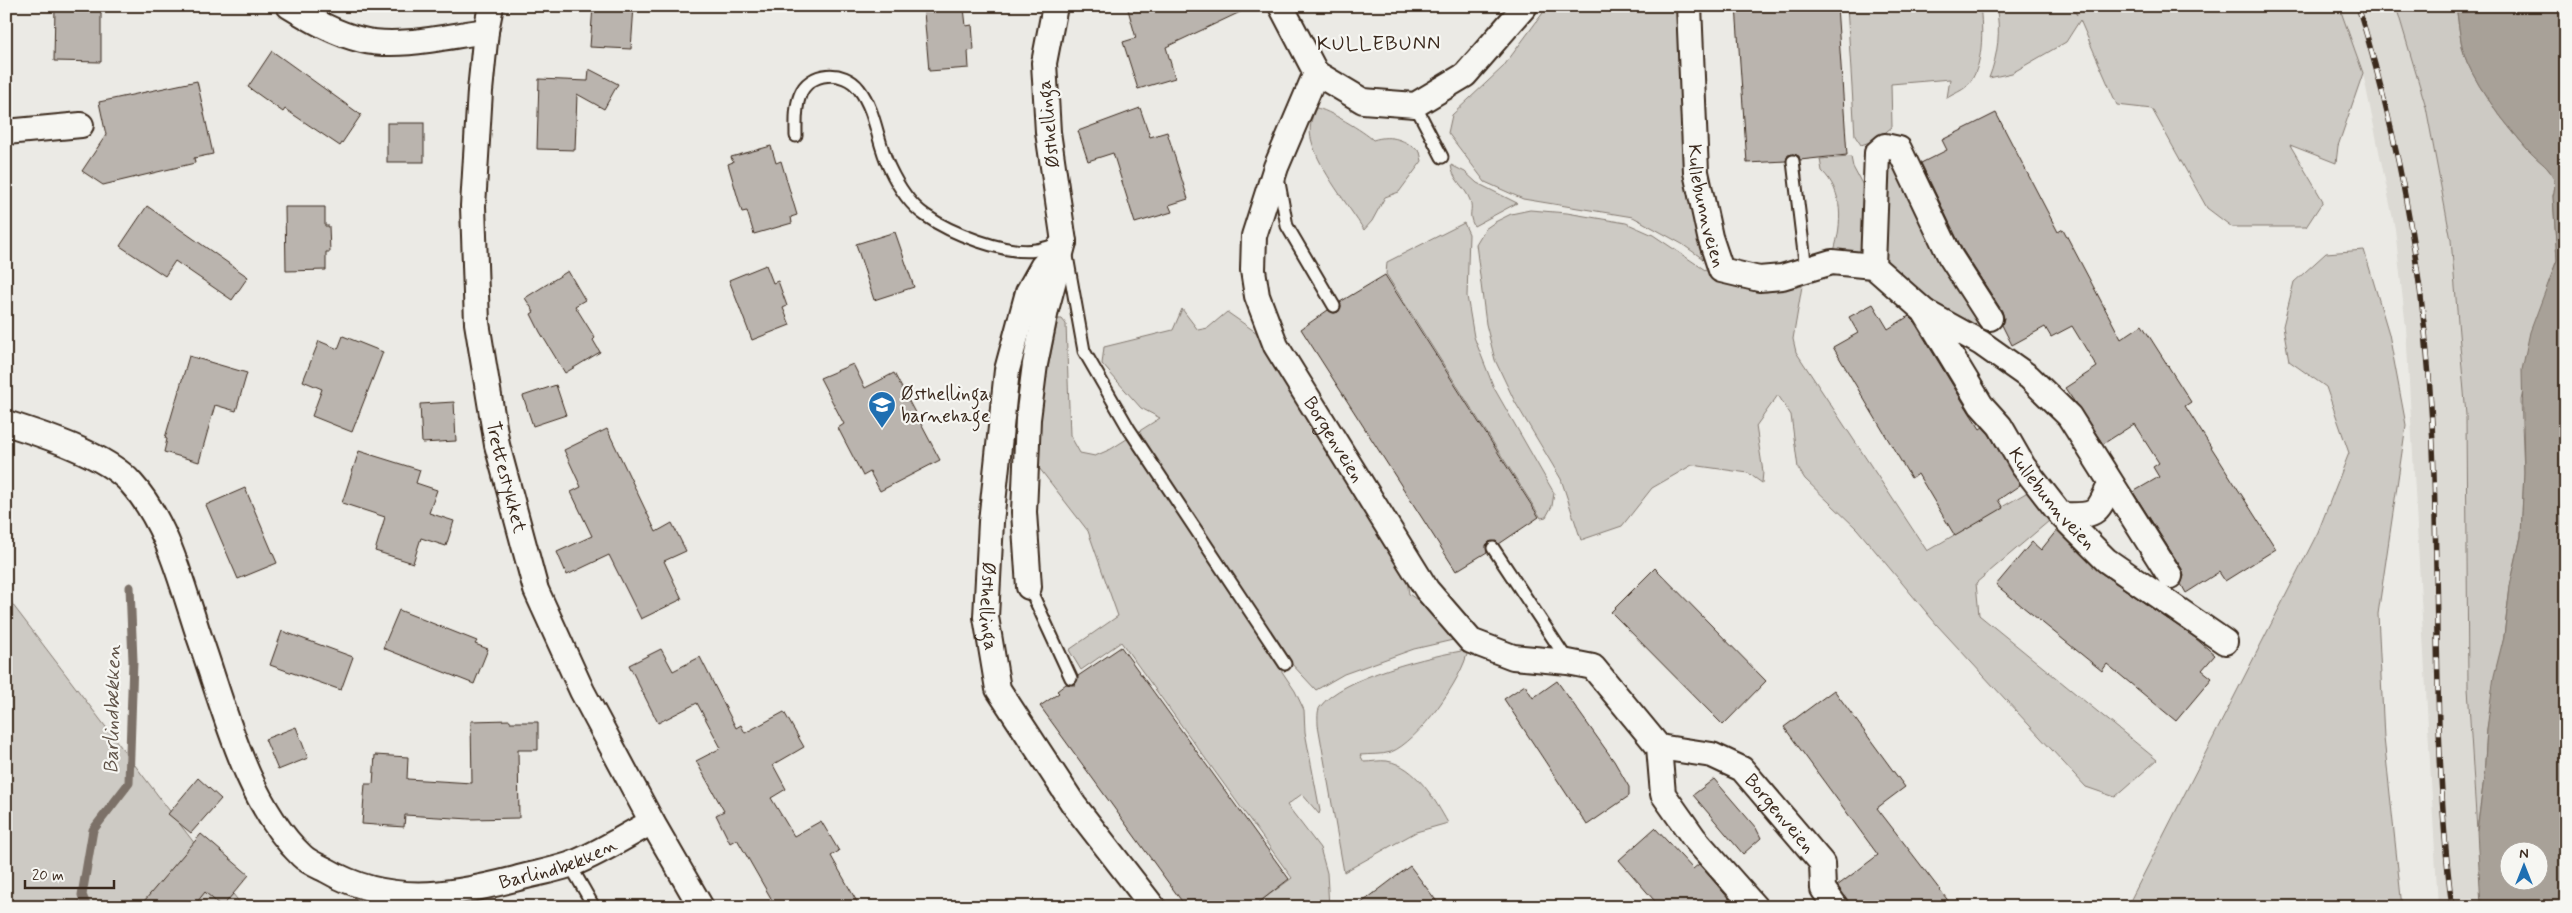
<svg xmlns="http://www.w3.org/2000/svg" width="2572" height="913" font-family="Mynerve,sans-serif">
	<rect width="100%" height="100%" fill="#ebeae5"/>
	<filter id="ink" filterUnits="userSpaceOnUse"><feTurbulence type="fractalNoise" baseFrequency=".02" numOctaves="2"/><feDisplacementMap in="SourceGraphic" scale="10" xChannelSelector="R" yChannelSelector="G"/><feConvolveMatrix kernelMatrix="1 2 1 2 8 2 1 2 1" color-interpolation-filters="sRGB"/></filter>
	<g filter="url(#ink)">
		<!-- built -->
		<polygon fill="#dcdad4" points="2339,6 2396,6 2426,107 2451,240 2466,414 2468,688 2481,907 2438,907 2406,328 2395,229 2363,73"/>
		<!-- green -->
		<g fill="#cdcac4" stroke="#847a71">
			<polygon points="1548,6 1683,6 1706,261 1682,244 1633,217 1523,199 1485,182 1448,133 1452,115 1503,67"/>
			<path d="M1847,6H1980C1983,29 1984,68 1967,86C1962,91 1953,94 1947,98L1950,79L1891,84L1892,127L1876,140L1861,145L1855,136Z"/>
			<path d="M1996,6H2070L2077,15L2073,6H2339L2363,73L2338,146L2336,163L2290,145L2323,201L2306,227H2232L2207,208L2152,109L2117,105L2080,20L2066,42L2012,73L1989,78C1998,55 2001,30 1996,6Z"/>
			<path d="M2396,6H2456C2459,24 2460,46 2467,62C2481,94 2506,124 2528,150C2543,166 2560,172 2553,196L2557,260L2548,285L2521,400L2524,472L2521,536L2510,586L2504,636L2487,729L2484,778L2477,831L2468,688L2466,415L2451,240L2426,107Z"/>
			<path d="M1316,108C1327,109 1365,132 1373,140C1392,134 1405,140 1420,152L1422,161L1399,192L1385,197L1372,221L1364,230C1349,206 1319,169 1312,142C1308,130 1311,119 1316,108Z"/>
			<path d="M1851,157L1853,167L1868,195L1866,246L1859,254L1834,251C1842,224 1844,192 1822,171L1820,159Z"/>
			<polygon points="1888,161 1894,164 1982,321 1978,332 1942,313 1885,268 1883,217"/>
			<path d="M1451,165L1465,172L1477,183L1517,203L1474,226C1467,213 1474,211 1470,200C1465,187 1452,179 1451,165Z"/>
			<polygon points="1530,210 1567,213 1626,223 1653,235 1720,280 1766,292 1802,286 1793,339 1796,352 1927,551 2031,490 2049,521 1976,583 1979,615 2157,760 2115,797 2086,787 1937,625 1857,529 1805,479 1798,468 1791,415 1778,395 1756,426 1763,472 1762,483 1748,473 1692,465 1652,488 1622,526 1581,540 1561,479 1515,402 1495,360 1486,324 1476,244 1485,229 1495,222 1511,214"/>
			<polygon points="1464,223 1469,234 1467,296 1474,337 1494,388 1554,493 1552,506 1546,517 1541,518 1386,274 1387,262"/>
			<polygon points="2364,250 2389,334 2406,425 2378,614 2384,738 2402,907 2127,907 2318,532 2349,453 2326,387 2289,361 2283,326 2294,282 2326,253"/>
			<polygon points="1182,309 1198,330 1208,328 1227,312 1260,335 1405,566 1409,594 1427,607 1453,635 1453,640 1414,649 1344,674 1316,690 1289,661 1279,667 1295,691 1304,710 1305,732 1320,811 1319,814 1302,794 1287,805 1320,848 1327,873 1329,907 1305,907 1300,904 1286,907 1261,907 1259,902 1292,878 1121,642 1081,670 1069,650 1118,616 1088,531 1036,464 1042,398 1058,319 1062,319 1066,324 1070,435 1080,453 1095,456 1111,449 1160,418 1141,408 1102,364 1104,347 1173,330"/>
			<polygon points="6,596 243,907 6,907"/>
			<path d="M1468,650C1463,678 1418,742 1391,752C1382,755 1370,754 1360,755L1364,762C1371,762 1380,760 1387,761C1416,766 1435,800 1448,823L1416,832L1344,872L1318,725C1318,720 1317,711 1320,707C1341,677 1433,655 1468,650Z"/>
		</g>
		<!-- water -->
		<path fill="#a8a198" stroke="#7c7167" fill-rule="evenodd" d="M2456,6H2566V907H2481L2477,831L2484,778L2487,729L2494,676L2504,636L2510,586L2521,536L2524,472L2522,370L2530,332L2557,260L2553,196C2560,172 2543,166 2528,150C2506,124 2481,94 2467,62C2460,46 2459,24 2456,6ZM2510,850H2540V880H2510Z"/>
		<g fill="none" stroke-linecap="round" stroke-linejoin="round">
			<!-- stream -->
			<polyline stroke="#7c7167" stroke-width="9" points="87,907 82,895 93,830 129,783 133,661 130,587"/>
		</g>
		<!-- building -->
		<g fill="#bab4ae" stroke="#3b2a1e">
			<polygon points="55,6 101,6 101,62 54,61"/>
			<polygon points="593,6 634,6 631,49 590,47"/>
			<polygon points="1127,6 1253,6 1166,47 1175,78 1138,89 1123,42 1136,38"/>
			<polygon points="1736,6 1837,6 1847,155 1800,160 1799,156 1793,154 1788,155 1786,161 1747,163"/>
			<polygon points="964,8 966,26 972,25 974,50 968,51 969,68 929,71 924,12"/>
			<polygon points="272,51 361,115 340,146 285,109 283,112 248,87"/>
			<polygon points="589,69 618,84 604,109 577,94 575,150 537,149 539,79 588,81"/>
			<polygon points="197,81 213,154 194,158 195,163 103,185 82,171 106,135 99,102"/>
			<polygon points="1140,108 1150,137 1167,132 1188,199 1169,205 1172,212 1135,223 1113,153 1088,161 1078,131"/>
			<polygon points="1996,113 2058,232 2063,229 2121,339 2142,325 2191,402 2185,406 2276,549 2225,581 2219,572 2186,593 2181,584 2184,576 2182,569 2133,492 2159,477 2153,467 2159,463 2134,424 2103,444 2065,388 2097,367 2072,326 2051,337 2045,327 2012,345 2002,325 2004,318 2002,311 1962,249 1921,163 1947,150 1942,140"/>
			<rect x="387" y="123" width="37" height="39"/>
			<polygon points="771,146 776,163 781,161 797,215 791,217 792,223 754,234 747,211 742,212 728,164 733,162 731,157"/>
			<polygon points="147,206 248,277 232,300 175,261 165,276 120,246"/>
			<polygon points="285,207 325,207 325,226 329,226 330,252 326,252 326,270 286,271"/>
			<polygon points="895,232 914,287 874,300 856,244"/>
			<polygon points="766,265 773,283 778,281 787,306 783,308 790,325 752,340 729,280"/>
			<polygon points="568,271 585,300 575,306 595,338 593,340 600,352 565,373 540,332 531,314 534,312 525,298"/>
			<polygon points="1385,275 1539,517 1499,544 1496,541 1489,542 1486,545 1487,552 1456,571 1301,329 1328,310 1334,313 1338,312 1341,306 1340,302"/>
			<polygon points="1873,304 1888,329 1909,316 1913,320 1969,412 1980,429 1983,427 1989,434 2020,485 1998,500 2003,508 1955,536 1918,474 1911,478 1833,347 1858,333 1849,317"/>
			<polygon points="343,336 383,352 352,432 312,416 322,389 303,381 319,341 338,349"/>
			<polygon points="189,356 247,373 236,411 215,405 199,462 164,452 167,439 165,438"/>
			<polygon points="853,364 865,388 894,373 940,460 880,491 870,472 863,476 838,428 844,424 820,378"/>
			<polygon points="556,385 566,415 533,426 523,396"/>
			<polygon points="454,402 456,441 422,443 420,404"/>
			<polygon points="607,429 656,532 672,523 686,551 664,561 682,599 641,619 609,555 567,575 557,552 592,536 571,492 581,487 564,450"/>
			<polygon points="359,451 420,470 416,483 437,490 429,513 454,521 446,546 421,538 413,563 375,551 385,517 342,503"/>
			<polygon points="245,488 277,563 238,579 206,505"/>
			<polygon points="2057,530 2098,571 2194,637 2215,655 2202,670 2212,678 2176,721 2107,664 2102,671 1996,585 2032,542 2041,550"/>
			<polygon points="1655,568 1766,681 1723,725 1611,612"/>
			<polygon points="399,610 477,641 475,644 488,649 474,684 383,648"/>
			<polygon points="282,631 353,657 341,690 270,665"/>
			<polygon points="1121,647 1289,879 1253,907 1186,907 1040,706 1059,693 1057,691 1066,684 1075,685 1078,676"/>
			<polygon points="661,649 673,671 700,657 736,728 741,725 745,733 784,712 804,747 773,765 786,789 771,798 794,836 821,821 839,851 831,856 860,907 776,907 737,839 730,843 716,815 724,811 696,761 721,748 697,703 658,723 629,665"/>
			<polygon points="1557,681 1614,761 1629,787 1629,796 1587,825 1504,699 1525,685 1533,698"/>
			<polygon points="1834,690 1905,787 1877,808 1953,907 1850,907 1837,886 1878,855 1784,727"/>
			<polygon points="510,720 510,722 538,722 538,750 518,750 519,818 470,819 405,815 404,827 362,824 365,784 373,784 375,755 408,757 407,779 472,783 471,721"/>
			<polygon points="296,727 308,758 278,770 265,739"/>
			<polygon points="198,778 221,799 191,833 168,814"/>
			<polygon points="1714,779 1756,828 1761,838 1743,854 1693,795"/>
			<polygon points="1655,828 1693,869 1699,864 1736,907 1660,907 1619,860"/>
			<polygon points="201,834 249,875 222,907 205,892 193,907 139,907"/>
			<polygon points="1410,866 1441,907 1356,907"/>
		</g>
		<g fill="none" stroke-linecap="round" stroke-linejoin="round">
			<defs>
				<g id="service">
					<polyline points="1415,105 1442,157"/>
					<path d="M796,136C796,123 795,108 800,95C809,71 844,69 859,89C876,111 877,142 889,167C897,184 909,204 925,215C950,233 1006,255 1036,250C1043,249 1051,246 1058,244"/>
					<polyline points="1793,161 1806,270"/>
					<polyline points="1278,177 1287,226 1334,306"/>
					<polyline points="1067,256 1084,351 1129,429 1285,664"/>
					<polyline points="1493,548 1568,661"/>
					<polyline points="1029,587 1071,678"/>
					<polyline points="570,865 594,907"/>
				</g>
				<g id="minor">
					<path d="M289,6C312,20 336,34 362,40C398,49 449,36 486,31"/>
					<path id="s1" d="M491,6L486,31L480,91L473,206L477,323L497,445L536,590L582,691L652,822L701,907"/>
					<path id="s2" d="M1281,6L1316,73L1276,167L1254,236L1253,270L1257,296L1276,346L1427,590L1471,641L1513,657L1568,662L1593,667L1659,747L1663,794L1694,838L1755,907"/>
					<path id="s3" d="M1689,6L1696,172L1710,237L1721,270L1759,279L1782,277L1832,262L1873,266L1924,311L1981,405L2000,426L2023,466L2061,515L2106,560L2225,642"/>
					<polyline points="1316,73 1363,101 1415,105 1465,75 1525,6"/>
					<polyline points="6,132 81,125"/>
					<path id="s4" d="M1064,242L1042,267L1028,292L1007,370L991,522L986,617L998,689L1074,805L1153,907"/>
					<polyline points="1873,266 1877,153 1885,146 1899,149 1950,256 1990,318"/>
					<polyline points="1925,312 1981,343 2029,377 2069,416 2170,576"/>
					<path id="s5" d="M6,423C41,434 107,455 131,483C169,525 182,586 200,639C225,710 246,802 302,856C308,862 318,866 326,870C388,906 449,896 515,879C533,874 551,871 569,865C597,855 625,836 652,822"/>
					<path d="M2061,515C2095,516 2097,516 2110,484"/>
					<polyline points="1029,587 1024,512 1028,419 1035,364 1046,310 1064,242 1048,132 1044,63 1055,6"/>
					<path id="s6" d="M1659,747L1712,755L1742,769L1822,863L1823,889L1836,907"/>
				</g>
			</defs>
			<!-- service casing -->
			<use href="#service" stroke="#3b2a1e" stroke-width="15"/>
			<!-- minor casing -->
			<use href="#minor" stroke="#3b2a1e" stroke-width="28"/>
			<!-- service -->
			<use href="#service" stroke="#f6f6f2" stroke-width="11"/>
			<!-- minor -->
			<use href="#minor" stroke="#f6f6f2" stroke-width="24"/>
			<defs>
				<path id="rail" d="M2358,6C2400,142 2425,281 2432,423C2440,584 2432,747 2452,907"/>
			</defs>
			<!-- rail casing -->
			<use href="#rail" stroke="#3b2a1e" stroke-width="5.5"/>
			<!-- rail -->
			<use href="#rail" stroke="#f6f6f2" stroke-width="4" stroke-dasharray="11" stroke-linecap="butt"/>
		</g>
	</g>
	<!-- icons -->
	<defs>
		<symbol id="school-pin" viewBox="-11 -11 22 30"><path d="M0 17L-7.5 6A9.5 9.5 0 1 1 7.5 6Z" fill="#1f6fb2" stroke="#f6f6f2"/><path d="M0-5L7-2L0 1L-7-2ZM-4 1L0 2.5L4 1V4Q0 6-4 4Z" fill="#fff"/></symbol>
	</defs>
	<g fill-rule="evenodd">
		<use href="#school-pin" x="866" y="389" width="32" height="43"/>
	</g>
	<g text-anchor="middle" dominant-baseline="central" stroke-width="4.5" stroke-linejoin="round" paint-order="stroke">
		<!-- street labels -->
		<g font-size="19" fill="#3b2a1e" stroke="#f6f6f2">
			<text transform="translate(1049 124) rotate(-96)">Østhellinga</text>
			<text stroke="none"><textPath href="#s3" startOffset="201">Kullebunnveien</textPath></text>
			<text stroke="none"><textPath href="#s2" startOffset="474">Borgenveien</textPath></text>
			<text stroke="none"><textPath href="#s1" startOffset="475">Trettestykket</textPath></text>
			<text stroke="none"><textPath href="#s3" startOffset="719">Kullebunnveien</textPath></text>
			<text stroke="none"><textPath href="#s4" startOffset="380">Østhellinga</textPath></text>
			<text stroke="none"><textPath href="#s6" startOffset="145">Borgenveien</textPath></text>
			<text stroke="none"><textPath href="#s5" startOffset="822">Barlindbekken</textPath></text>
		</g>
		<!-- poi labels -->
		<g font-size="19" fill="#3b2a1e" stroke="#f6f6f2" text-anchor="start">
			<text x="901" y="394">Østhellinga<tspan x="901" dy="22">barnehage</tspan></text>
		</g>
		<!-- neighbourhood labels -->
		<g font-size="20" letter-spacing="1" fill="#3b2a1e" stroke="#f6f6f2">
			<text x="1379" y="44">KULLEBUNN</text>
		</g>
		<!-- water labels -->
		<g font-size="20" font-style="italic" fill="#615449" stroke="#f6f6f2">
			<text transform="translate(113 709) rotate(-89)">Barlindbekken</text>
		</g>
	</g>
	<!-- margin -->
	<rect width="2572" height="913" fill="none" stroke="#f6f6f2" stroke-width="25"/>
	<rect x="12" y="12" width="2547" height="888" fill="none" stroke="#3b2a1e" stroke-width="2" filter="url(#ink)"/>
	<!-- north arrow -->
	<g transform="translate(2524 866)"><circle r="24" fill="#f6f6f2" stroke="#aba49d"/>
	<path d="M0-4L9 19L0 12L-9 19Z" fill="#1f6fb2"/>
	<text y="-8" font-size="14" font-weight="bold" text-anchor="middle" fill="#3b2a1e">N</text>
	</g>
	<!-- scale -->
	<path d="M25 880v8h89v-8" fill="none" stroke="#3b2a1e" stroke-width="2.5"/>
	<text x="32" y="880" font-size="15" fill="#3b2a1e" stroke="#f6f6f2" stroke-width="4" paint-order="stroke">20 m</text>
</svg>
